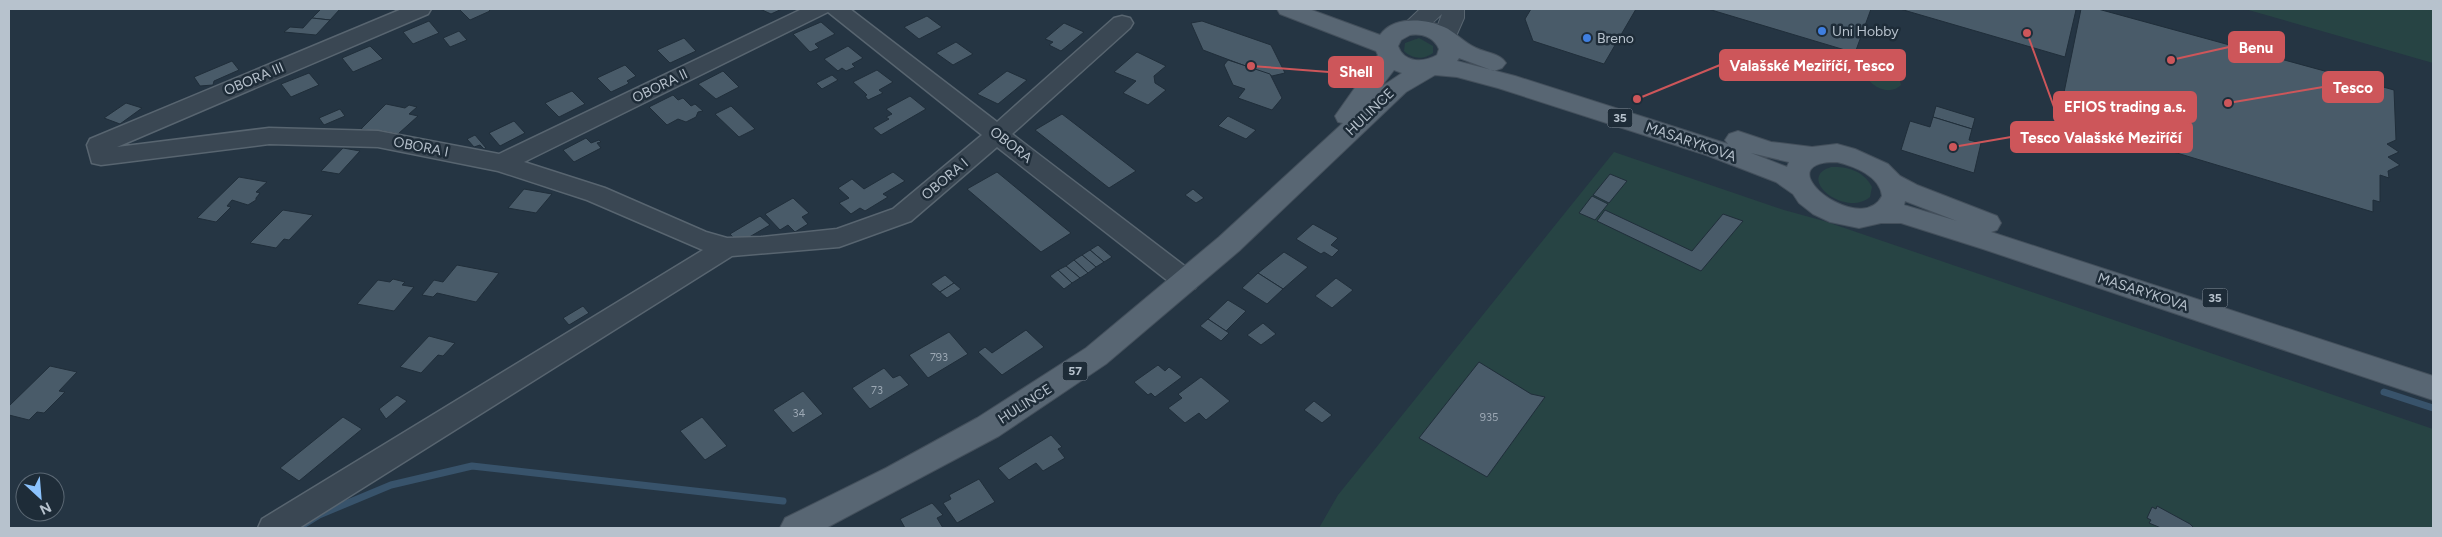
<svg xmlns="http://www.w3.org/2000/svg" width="2442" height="537" font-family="Figtree,sans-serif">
	<rect width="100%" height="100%" fill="#253543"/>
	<!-- green -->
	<g fill="#274444">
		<polygon points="2245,9 2433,9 2433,63"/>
		<path d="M1419,38L1433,46V53C1424,60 1412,59 1404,51L1405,43Z"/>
		<path d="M1875,70L1893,74L1900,81L1901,85C1891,95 1875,89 1868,79L1870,72Z"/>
		<polygon points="1614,152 1784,210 1824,221 2433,429 2433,528 1319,528 1338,495"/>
		<path d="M1831,167C1847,166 1864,171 1872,187L1870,197C1845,218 1795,178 1831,167Z"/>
	</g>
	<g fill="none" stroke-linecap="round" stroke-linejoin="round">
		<!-- stream -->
		<g stroke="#38536b" stroke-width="7">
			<polyline points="2384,392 2433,408"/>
			<polyline points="298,528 319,515 391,485 472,466 783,501"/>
		</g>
	</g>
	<!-- building -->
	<g fill="#495b69" stroke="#202e3a">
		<polygon points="318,9 340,9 330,20 312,18 321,9"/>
		<polygon points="459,9 488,9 490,11 470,20"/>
		<polygon points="760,9 782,9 771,14"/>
		<polygon points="1531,9 1636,9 1604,64 1533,41 1525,19"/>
		<polygon points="1708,9 1871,9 1855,53"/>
		<polygon points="1900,9 2073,9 2076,10 2065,57"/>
		<polygon points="2081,9 2098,9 2394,90 2396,140 2387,144 2399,152 2388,157 2400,165 2388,171 2389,178 2380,175 2380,202 2373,200 2373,212 2137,141 2136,147 2112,140 2113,134 2059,117"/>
		<polygon points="927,16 942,27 919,39 904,27"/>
		<polygon points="312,18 330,20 316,35 284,32 290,27 303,28"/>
		<polygon points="429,21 439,33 413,44 403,32"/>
		<polygon points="1202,21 1271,45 1285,73 1272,76 1203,50 1191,23"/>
		<polygon points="821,22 835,34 815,44 819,48 810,52 793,34"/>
		<polygon points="1064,23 1084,32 1061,51 1049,45 1053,42 1045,39"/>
		<polygon points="459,31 467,40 450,47 443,38"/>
		<polygon points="684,38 696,51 670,63 657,50"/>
		<polygon points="956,42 973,54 953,65 936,53"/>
		<polygon points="370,46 383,59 353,72 342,58"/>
		<polygon points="848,46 863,58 852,64 855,67 846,71 842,68 838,71 824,59"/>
		<polygon points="1137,52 1166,66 1154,76 1155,83 1166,90 1148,105 1123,93 1136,81 1114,72"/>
		<polygon points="1228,60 1270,74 1282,98 1272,110 1238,98 1245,89 1233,85 1224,65"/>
		<polygon points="232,61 239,70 214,81 213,85 200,86 194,77"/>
		<polygon points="625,65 636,76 627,81 629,83 626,85 611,92 597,78"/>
		<polygon points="877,70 893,82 879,90 883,93 868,100 865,96 867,95 864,92 853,82"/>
		<polygon points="723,71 739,87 716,99 698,84"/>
		<polygon points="1007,71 1027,80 998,104 977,94"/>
		<polygon points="309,73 319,85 291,97 281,84"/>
		<polygon points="832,75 838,80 822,89 816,83"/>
		<polygon points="572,91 585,104 559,117 545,103"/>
		<polygon points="673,95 678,100 683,98 691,106 695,104 703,111 698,112 696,117 686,122 678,119 667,125 649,107"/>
		<polygon points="910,96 926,109 881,135 873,128 889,119 886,117 892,114 886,109"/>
		<polygon points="126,103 142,108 120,124 104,118"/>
		<polygon points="386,104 405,108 409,105 417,107 409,114 418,116 398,134 382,131 380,133 361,129"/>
		<polygon points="731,106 755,129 739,137 715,114"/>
		<polygon points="1936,106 1975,118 1972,129 1933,117"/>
		<polygon points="340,109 345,116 324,125 319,118"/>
		<polygon points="1062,114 1136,171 1109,188 1035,130"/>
		<polygon points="1228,116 1256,130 1246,139 1218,126"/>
		<polygon points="1933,117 1972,129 1969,140 1981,143 1974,173 1901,150 1910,121 1930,127"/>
		<polygon points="514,121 525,133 500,146 489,133"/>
		<polygon points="475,135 486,148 484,149 480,145 474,147 467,139"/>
		<polygon points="586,138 591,143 599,140 601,142 597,143 601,148 574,162 563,150"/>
		<polygon points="343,148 360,151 339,174 321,171"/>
		<polygon points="893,172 905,181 883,194 888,197 865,211 860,208 851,214 839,203 849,198 838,188 852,179 864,189"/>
		<polygon points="997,172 1071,233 1041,252 967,189"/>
		<polygon points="1610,174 1627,181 1609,203 1593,195"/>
		<polygon points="239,177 267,182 256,192 260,193 256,198 256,200 248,205 232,200 227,206 231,207 216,222 197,218"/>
		<polygon points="524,189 552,194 536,213 508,208"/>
		<polygon points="1193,189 1204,198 1196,203 1185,195"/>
		<polygon points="1592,196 1608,204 1595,220 1579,213"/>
		<polygon points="793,198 809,213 802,217 808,224 795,232 788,225 780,230 765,214"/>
		<polygon points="283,210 313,215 289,240 284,239 276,248 250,243"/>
		<polygon points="1605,210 1692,251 1723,214 1743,221 1701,271 1597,221"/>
		<polygon points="760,216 770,225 739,243 730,234"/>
		<polygon points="1313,224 1338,238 1331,245 1339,250 1332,257 1324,252 1321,254 1296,239"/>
		<polygon points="1098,245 1112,257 1104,262 1090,250"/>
		<polygon points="1090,250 1104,262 1096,267 1082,255"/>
		<polygon points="1284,252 1308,267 1283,289 1258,273"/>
		<polygon points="1082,255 1096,267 1088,273 1074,260"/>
		<polygon points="1074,260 1088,273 1080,278 1066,266"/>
		<polygon points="457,265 499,273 476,302 437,293 433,297 422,295 434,280 443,282"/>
		<polygon points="1066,266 1080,278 1072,283 1058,270"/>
		<polygon points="1058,270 1072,283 1064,289 1050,276"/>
		<polygon points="1258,273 1283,289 1267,304 1242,288"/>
		<polygon points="945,275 954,283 940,292 931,284"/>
		<polygon points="1336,278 1353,290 1332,308 1315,296"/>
		<polygon points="393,279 405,282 402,285 414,287 394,311 357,304 378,280 390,282"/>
		<polygon points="954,283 961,289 947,298 940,292"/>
		<polygon points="1228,300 1246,311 1226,331 1208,319"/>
		<polygon points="583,306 589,313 569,325 563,318"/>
		<polygon points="1208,319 1229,333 1221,341 1200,326"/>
		<polygon points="1263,323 1276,334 1261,345 1247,335"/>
		<polygon points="1026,330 1044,347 1002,375 978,352 985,347 992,353"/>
		<polygon points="949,332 968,354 928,378 909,355"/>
		<polygon points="429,336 455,343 443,356 438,355 421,373 400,367"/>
		<polygon points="1479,362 1531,394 1545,397 1487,477 1419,438"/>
		<polygon points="1158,365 1165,371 1169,367 1182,377 1155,397 1151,393 1148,395 1134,382"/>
		<polygon points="50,366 77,372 59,391 65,392 44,413 37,412 29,420 9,415 9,406"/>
		<polygon points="884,368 893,378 900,375 909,385 870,409 852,388"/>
		<polygon points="1201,377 1230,401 1206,420 1199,413 1185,423 1168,408 1182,398 1178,394"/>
		<polygon points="803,391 823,414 793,433 773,410"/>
		<polygon points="397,395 407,401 386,419 379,409"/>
		<polygon points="1314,401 1332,415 1322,423 1304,410"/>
		<polygon points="343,417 362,429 299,481 280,468"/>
		<polygon points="702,417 727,446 705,460 680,431"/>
		<polygon points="1051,435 1062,447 1058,449 1065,458 1043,471 1036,463 1009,480 998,468"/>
		<polygon points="979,479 995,502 957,523 943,503 951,499 949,495"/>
		<polygon points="932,503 943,515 937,518 943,528 905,528 900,519"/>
		<polygon points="2157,506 2190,524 2194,528 2161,528 2149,523 2151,520 2147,518 2152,507 2156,509"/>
	</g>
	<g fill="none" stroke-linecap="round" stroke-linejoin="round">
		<defs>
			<path id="minor" d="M402,9H431L428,14L117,147L269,128L378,131L499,154L802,9H850L997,122L1114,18L1122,16L1130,18L1133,23L1130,28L1012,134L1195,274L1199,281L1195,288L1186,291L1177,288L997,147L911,221L839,247L732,256L299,528H258L262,519L703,250L587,200L498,171L378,147L269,144L101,165L92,163L87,145L90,139ZM828,12L982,135L893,209L837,229L761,237L727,238L706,232L605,188L524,162Z"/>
			<path id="tertiary" d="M1420,9H1464V18L1453,43L1445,45L1437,43L1433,38L1442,14C1430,25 1421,36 1405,32L1401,27Z"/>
			<path id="primary" d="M1277,9H1309L1380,35C1393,16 1425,18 1444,27C1454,31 1463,42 1476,48C1486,53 1500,53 1506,63L1502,68L1494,71L1459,58L1457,61L1515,76L1728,144L1725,140L1729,134L1738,131L1771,142L1812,147L1837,144L1855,149L1888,164L1900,176L1917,185L1997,216L2001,223L1997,230L1991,232L2433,376V400L1983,249L1901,223H1881L1859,228L1830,222L1813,214L1799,203L1793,194L1776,182L1706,155L1498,88L1457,77L1435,75L1406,92L1239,251L1106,364L999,436L826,528H780L785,518L886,468L977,418L1086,348L1219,237L1343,123L1338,122L1335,116L1378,55L1376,51L1280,14ZM1410,35C1422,33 1434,37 1439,49L1437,55C1423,63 1404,63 1398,46L1401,40ZM1394,70L1402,73L1381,87ZM1751,153L1789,162L1787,167ZM1837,162C1854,166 1880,176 1882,196C1865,230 1798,187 1811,169C1817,162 1829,162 1837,162ZM1905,201L1957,221L1904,205Z"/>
		</defs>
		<!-- minor casing -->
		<use href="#minor" stroke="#586570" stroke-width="3"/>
		<!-- tertiary casing -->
		<use href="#tertiary" stroke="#586570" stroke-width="2"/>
		<!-- primary casing -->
		<use href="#primary" stroke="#44505c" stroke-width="2"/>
		<!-- minor -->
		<use href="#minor" fill="#3a4753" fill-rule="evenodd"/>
		<!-- tertiary -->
		<use href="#tertiary" fill="#3a4753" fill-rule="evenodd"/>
		<!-- primary -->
		<use href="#primary" fill="#586673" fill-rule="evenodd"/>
	</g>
	<!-- markers -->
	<g fill="#3f7fe0" stroke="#1e2c38" stroke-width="2">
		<circle cx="1822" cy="31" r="5"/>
		<circle cx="1587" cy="38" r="5"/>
	</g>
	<g text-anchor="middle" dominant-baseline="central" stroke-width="5" stroke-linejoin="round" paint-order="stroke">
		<!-- number labels -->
		<g font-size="11" fill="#9ca8b4">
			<text x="939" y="357">793</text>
			<text x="877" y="390">73</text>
			<text x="799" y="413">34</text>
			<text x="1489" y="417">935</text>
		</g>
		<!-- shield labels -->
		<g fill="#1e2c38" stroke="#8995a0" stroke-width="1">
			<rect x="1607.5" y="108.5" width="25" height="19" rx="4"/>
			<rect x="2202.5" y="288.5" width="25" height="19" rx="4"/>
			<rect x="1062.5" y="361.5" width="25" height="19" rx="4"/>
		</g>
		<g font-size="12" font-weight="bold" fill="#b7c2cd">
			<text x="1620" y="118">35</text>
			<text x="2215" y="298">35</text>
			<text x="1075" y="371">57</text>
		</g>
		<!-- poi labels -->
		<g font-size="14" fill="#b7c2cd" stroke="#1e2c38" text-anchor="start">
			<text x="1832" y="31">Uni Hobby</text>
			<text x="1597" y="38">Breno</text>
		</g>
		<!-- street labels -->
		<g font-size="14" fill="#b7c2cd" stroke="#1e2c38">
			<text transform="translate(254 79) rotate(-23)">OBORA III</text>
			<text transform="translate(660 86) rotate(-26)">OBORA II</text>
			<text transform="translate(1370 112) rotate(-44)">HULINCE</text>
			<text transform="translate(1691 142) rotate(19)">MASARYKOVA</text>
			<text transform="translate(1011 145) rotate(38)">OBORA</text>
			<text transform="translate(421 147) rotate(11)">OBORA I</text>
			<text transform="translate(945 179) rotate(-40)">OBORA I</text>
			<text transform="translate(2143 292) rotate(18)">MASARYKOVA</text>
			<text transform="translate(1025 404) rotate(-33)">HULINCE</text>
		</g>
	</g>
	<!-- callouts -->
	<path fill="none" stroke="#cd565a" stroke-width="2" d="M2171 60L2229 47M1637 99L1720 65M1251 66L1329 72M2228 103L2323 87M2027 33L2054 107M1953 147L2011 137"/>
	<g fill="#cd565a" stroke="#1e2c38" stroke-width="2">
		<circle cx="2171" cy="60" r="5"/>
		<circle cx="1637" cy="99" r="5"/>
		<circle cx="1251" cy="66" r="5"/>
		<circle cx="2228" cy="103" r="5"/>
		<circle cx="2027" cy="33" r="5"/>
		<circle cx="1953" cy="147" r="5"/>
	</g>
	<g fill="#cd565a" stroke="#cd565a" stroke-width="2">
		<rect x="2229" y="32" width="55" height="30" rx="5"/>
		<rect x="1720" y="50" width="185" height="30" rx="5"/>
		<rect x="1329" y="57" width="54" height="30" rx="5"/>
		<rect x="2323" y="72" width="60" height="30" rx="5"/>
		<rect x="2054" y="92" width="142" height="30" rx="5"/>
		<rect x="2011" y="122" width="181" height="30" rx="5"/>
	</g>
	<g font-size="15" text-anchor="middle" font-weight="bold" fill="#fff">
		<text x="2256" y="53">Benu</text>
		<text x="1812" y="71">Valašské Meziříčí, Tesco</text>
		<text x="1356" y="77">Shell</text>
		<text x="2353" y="93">Tesco</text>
		<text x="2125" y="112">EFIOS trading a.s.</text>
		<text x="2101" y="143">Tesco Valašské Meziříčí</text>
	</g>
	<!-- border -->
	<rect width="2442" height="537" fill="none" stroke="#b7c2cd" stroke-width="20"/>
	<!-- north arrow -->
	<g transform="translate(40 497) rotate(154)"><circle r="24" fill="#1e2c38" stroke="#5b6874"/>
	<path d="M0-4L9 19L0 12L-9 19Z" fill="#8cc3fd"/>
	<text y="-8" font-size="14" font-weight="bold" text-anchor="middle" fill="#b7c2cd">N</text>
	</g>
</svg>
